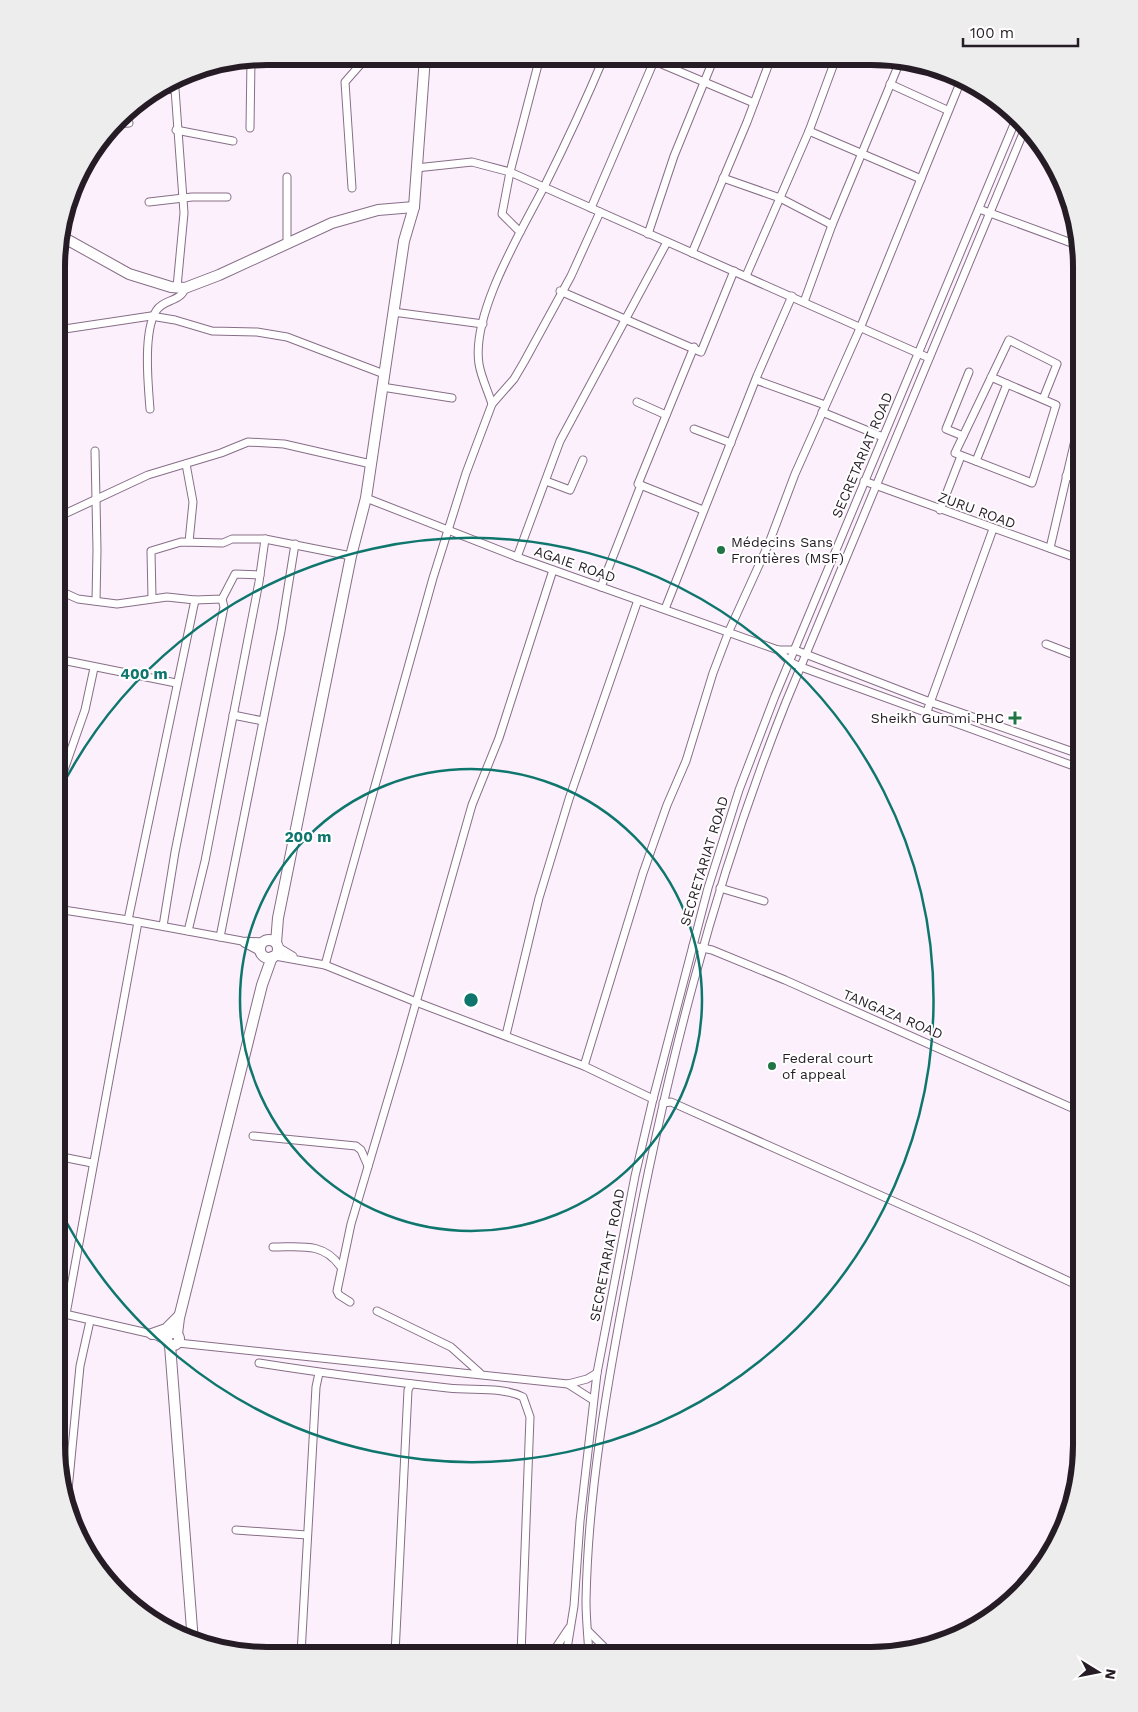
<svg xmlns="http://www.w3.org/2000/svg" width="1138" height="1712" font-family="'Work Sans',sans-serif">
	<rect width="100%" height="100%" fill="#fbf0fb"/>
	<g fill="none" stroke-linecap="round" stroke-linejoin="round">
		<defs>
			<g id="street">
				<polyline points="414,57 425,60"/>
				<polyline points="645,57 754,103"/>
				<polyline points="890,84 947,110"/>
				<polyline points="159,90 175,89 184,213 177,287"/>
				<polyline points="115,124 129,123"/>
				<polyline points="250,128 251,59"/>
				<polyline points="176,130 233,141"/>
				<polyline points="1025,130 1032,133"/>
				<polyline points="809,131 921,179"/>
				<polyline points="416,168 472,162 510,172 929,358"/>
				<polyline points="723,178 780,198 832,225"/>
				<polyline points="352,188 345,82 367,57"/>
				<polyline points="149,202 192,197 227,197"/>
				<polyline points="591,208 654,61"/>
				<polyline points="979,209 1077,245"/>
				<polyline points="520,232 502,214 510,172 540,57"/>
				<polyline points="648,234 674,156 714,58"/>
				<polyline points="287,243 287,177"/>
				<polyline points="692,253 747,122 771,58"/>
				<polyline points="746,276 809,131 836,58"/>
				<polyline points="560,291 701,352 734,271"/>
				<polyline points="804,302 832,225 901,59"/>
				<polyline points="393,312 483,324"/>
				<polyline points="58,330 151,316 175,320 212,331 257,332 287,337 384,374"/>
				<polyline points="694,347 638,484 703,510"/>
				<polyline points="991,377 1056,405 1032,483 955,453 1009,340 1057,364 1043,399"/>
				<polyline points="756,380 825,405"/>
				<polyline points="382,387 452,398"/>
				<polyline points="637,402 666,415"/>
				<path d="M492,404C488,391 481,377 479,364C471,313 522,230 545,185C566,143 586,100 604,57"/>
				<path d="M150,409C148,384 143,332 156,311C163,299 181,302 185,288"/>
				<polyline points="822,412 883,437"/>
				<polyline points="694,429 731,443"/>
				<polyline points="963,436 946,429 969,372"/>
				<polyline points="95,451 97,550 96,601"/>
				<polyline points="976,461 1007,384"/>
				<polyline points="186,464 193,502 189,542"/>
				<polyline points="1066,476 1082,478"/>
				<polyline points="546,481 570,490 583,460"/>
				<polyline points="864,481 1082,560"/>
				<polyline points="366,498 517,557 778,650 795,650 930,702 1082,755"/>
				<polyline points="940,510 961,456"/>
				<polyline points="58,517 148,475 221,453 248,442 284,444 371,464"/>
				<polyline points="1050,548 1082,410"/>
				<polyline points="517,557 560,441 667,242"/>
				<polyline points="601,587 641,485"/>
				<polyline points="58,590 78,599 117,604 167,597 195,600 222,599 235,574 260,575"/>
				<polyline points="152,598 151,551 181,542 223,543 232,539 265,539 351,556"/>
				<polyline points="665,609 757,376 792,296"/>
				<polyline points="1046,644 1082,658"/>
				<polyline points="778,650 790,662 801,667 1082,769"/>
				<polyline points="57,659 176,683"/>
				<polyline points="926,714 993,529"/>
				<polyline points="233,715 263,721"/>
				<polyline points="57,800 58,787 85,710 94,668"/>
				<polyline points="720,888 764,901"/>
				<polyline points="57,909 128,920 242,941 263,942"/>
				<polyline points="1081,915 1081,911"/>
				<polyline points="128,920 195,600"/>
				<polyline points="163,926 175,852 224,607 222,599"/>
				<polyline points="188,931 205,861 259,582 265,539"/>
				<polyline points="220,937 281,631 295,544"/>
				<polyline points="244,943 261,952"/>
				<polyline points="693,946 712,950 785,980 1081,1112"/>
				<polyline points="278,947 293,956"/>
				<polyline points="275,956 325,965 416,1002 584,1066 653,1099"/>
				<polyline points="325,965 433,578 466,473 492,404 514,379 524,362 571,276 600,212"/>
				<polyline points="506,1035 539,898 569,799 638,600"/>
				<polyline points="584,1066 643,873 667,805 686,761 713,673 729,631 769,543 795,474 861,326 962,78"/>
				<polyline points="663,1103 671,1102 976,1238 1081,1287"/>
				<polyline points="253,1136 356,1146 361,1150 368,1166"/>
				<polyline points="57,1156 92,1163"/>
				<path d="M273,1247C300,1247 323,1242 340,1266"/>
				<polyline points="350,1302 339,1295 337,1291 351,1224 400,1059 472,805 499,738 553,570"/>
				<polyline points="377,1311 451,1347 480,1373"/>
				<polyline points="56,1312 152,1334 167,1341"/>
				<polyline points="66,1314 138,922"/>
				<polyline points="178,1343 568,1384 587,1379 597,1373"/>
				<path d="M259,1363C322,1373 385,1381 448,1388C473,1391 500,1386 523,1397L530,1417L521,1655"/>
				<polyline points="568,1384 593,1400"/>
				<polyline points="67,1500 80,1366 90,1321"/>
				<polyline points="236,1530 307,1535"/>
				<polyline points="588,1631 612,1655"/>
				<polyline points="301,1654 316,1387 319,1373"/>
				<polyline points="395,1654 408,1390 411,1384"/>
				<polyline points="551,1655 569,1628"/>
				<polyline points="566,1655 574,1606 580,1521 597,1373 635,1176 653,1099 708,888 739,790 775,696 1017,117"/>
				<path d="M589,1655C588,1637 586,1619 586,1601C588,1490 608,1379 629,1270C665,1076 713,885 786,702L1026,126"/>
				<polyline points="861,1656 916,1647"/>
			</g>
			<g id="secondary">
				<polyline points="59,235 129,274 171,287 185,288 219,275 332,223 378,210 414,207"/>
				<circle cx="269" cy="949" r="9"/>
				<polyline points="276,943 278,918 351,556 366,498 404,241 414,207 425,57"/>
				<circle cx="173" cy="1339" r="6"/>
				<polyline points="152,1334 166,1329 179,1316"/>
				<polyline points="177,1334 179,1318 262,985 272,957"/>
				<polyline points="170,1345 193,1642"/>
			</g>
		</defs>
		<!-- street casing -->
		<use href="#street" stroke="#886e88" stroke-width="9"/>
		<!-- secondary casing -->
		<use href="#secondary" stroke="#886e88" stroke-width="12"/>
		<!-- street -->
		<use href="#street" stroke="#fff" stroke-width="7"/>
		<!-- secondary -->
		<use href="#secondary" stroke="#fff" stroke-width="10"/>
	</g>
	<!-- distance rings -->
	<g fill="none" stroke="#0f766e" stroke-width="2.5">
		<circle cx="471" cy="1000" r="231"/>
		<path d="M58 794A462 462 0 1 1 58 1206"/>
	</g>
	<!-- markers -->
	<g fill="#217446" stroke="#fff" stroke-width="2">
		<circle cx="721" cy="550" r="5"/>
		<path d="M1012.5 710.5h5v5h5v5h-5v5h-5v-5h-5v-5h5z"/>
		<circle cx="772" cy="1066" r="5"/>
	</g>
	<g text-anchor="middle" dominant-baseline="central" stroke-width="4" stroke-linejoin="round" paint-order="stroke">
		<!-- street labels -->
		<g font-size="14" fill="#261c26" stroke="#fff">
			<text transform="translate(862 455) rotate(-67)">SECRETARIAT ROAD</text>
			<text transform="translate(977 510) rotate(20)">ZURU ROAD</text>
			<text transform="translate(575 564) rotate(19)">AGAIE ROAD</text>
			<text transform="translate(704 861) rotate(-73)">SECRETARIAT ROAD</text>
			<text transform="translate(893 1014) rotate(23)">TANGAZA ROAD</text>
			<text transform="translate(607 1255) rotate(-79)">SECRETARIAT ROAD</text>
		</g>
		<!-- poi labels -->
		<g font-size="14" fill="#261c26" stroke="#fff" text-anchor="start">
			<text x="731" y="542">Médecins Sans<tspan x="731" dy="16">Frontières (MSF)</tspan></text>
			<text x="1004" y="718" text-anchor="end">Sheikh Gummi PHC</text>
			<text x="782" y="1058">Federal court<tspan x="782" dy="16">of appeal</tspan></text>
		</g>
	</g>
	<!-- crop -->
	<path d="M0 0H1138V1712H0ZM267 65H871A202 202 0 0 1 1073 267V1445A202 202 0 0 1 871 1647H267A202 202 0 0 1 65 1445V267A202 202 0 0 1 267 65Z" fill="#eeedee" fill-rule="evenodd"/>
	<path fill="none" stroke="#261c26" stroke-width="6" d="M267 65H871A202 202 0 0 1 1073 267V1445A202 202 0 0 1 871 1647H267A202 202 0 0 1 65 1445V267A202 202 0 0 1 267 65Z"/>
	<circle cx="471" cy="1000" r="8" fill="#0f766e" stroke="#fff" stroke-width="2.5"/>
	<g font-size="15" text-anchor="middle" font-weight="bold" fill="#0f766e" stroke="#fff" stroke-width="4" stroke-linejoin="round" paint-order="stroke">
		<text x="144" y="679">400 m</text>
		<text x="308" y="842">200 m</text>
	</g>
	<!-- north arrow -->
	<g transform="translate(1098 1672) rotate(100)" stroke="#ffffff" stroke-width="4" paint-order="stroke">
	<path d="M0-4L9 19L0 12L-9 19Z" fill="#261c26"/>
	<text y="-8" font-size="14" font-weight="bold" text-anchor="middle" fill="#261c26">N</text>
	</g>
	<!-- scale -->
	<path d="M963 38v8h115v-8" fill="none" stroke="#261c26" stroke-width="2.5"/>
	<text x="970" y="38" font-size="15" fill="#261c26" stroke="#ffffff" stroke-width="4" paint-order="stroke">100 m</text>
</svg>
